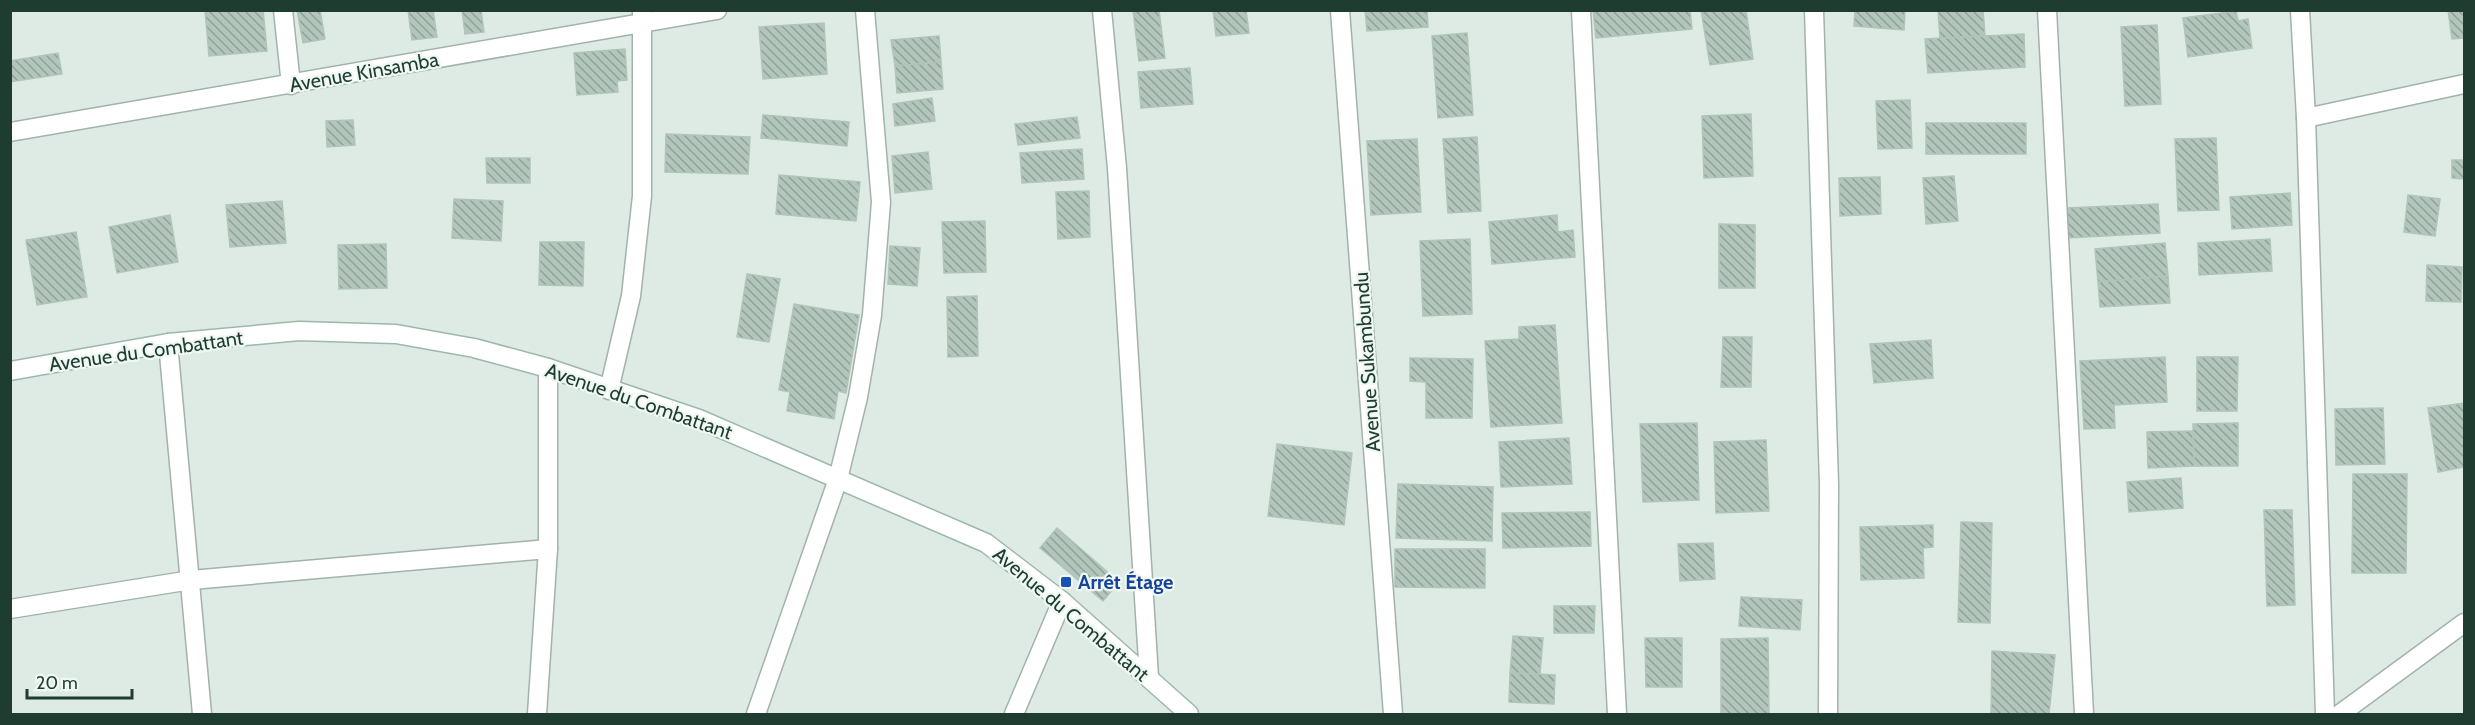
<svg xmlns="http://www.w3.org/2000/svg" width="2475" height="725" font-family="Cabin,sans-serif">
	<defs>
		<pattern id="building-back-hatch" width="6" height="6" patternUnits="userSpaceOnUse" patternTransform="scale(1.5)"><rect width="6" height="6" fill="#b3c6bc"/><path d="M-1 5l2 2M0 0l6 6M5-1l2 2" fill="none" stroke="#91a299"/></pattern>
	</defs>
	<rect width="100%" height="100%" fill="#deebe4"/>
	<!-- building -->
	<g fill="url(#building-back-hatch)" stroke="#b0c5ba" stroke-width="1.5">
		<polygon points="205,10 263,10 267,51 209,56"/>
		<polygon points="297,10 320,10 325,39 303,43"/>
		<polygon points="408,10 433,10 437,37 412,40"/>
		<polygon points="462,10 481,10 484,32 465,34"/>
		<polygon points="1133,10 1159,10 1165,58 1139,61"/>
		<polygon points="1213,10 1246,10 1249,33 1216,36"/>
		<polygon points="1365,10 1427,10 1428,27 1367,31"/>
		<polygon points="1593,10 1690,10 1692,29 1596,38"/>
		<polygon points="1701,10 1746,10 1753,59 1710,65"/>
		<polygon points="1855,10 1905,10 1904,30 1854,26"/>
		<polygon points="1938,10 1983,10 1985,35 1940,39"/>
		<polygon points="2448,10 2464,10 2464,38 2452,39"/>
		<polygon points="2236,11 2238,21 2248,19 2252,48 2188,57 2183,18"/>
		<polygon points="824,23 827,74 763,79 759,27"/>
		<polygon points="2157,25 2161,104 2125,106 2121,27"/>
		<polygon points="1467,33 1473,115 1438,118 1432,36"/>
		<polygon points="2024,34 2025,67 1928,73 1925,39"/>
		<polygon points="939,36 941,62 895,66 891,40"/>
		<polygon points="625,49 627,80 617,81 618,92 577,95 574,53"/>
		<polygon points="58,53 62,74 10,82 10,61"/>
		<polygon points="941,62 943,89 897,93 895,66"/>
		<polygon points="1190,68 1193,104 1141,108 1138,72"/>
		<polygon points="932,98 935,121 895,126 893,104"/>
		<polygon points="1910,100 1912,148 1878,149 1876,101"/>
		<polygon points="1751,114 1753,176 1704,178 1702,116"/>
		<polygon points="763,115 849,122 847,146 761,138"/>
		<polygon points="1077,117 1080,138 1018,145 1015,124"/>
		<polygon points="353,120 355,145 327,147 326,121"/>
		<rect x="1926" y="123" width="100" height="31"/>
		<polygon points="666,134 750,137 748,174 665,172"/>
		<polygon points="1477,137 1481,211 1448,213 1443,139"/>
		<polygon points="2216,138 2219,210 2178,211 2175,139"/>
		<polygon points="1417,139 1421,212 1371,215 1367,141"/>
		<polygon points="1082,149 1084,179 1022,183 1020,153"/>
		<polygon points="928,152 932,189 895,193 892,156"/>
		<polygon points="486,158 530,158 530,183 487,183"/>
		<polygon points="2452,160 2464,160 2464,179 2452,178"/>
		<polygon points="779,175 860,182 856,221 776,214"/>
		<polygon points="1954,176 1958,221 1926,224 1923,178"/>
		<polygon points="1880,177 1881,214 1840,216 1839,178"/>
		<polygon points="1089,191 1090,237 1058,239 1056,192"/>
		<polygon points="2290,193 2292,225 2232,229 2230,197"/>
		<polygon points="2408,195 2440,199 2435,236 2404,232"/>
		<polygon points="454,199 503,201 501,241 452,238"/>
		<polygon points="282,201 286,243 230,247 226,205"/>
		<polygon points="2158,204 2160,233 2068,238 2067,208"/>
		<polygon points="170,215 178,262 117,273 109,227"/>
		<polygon points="1557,215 1558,232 1573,230 1575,257 1492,264 1489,222"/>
		<polygon points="985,221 986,272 944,273 942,222"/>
		<polygon points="1719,224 1755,225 1755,288 1719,288"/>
		<polygon points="76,232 87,297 37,305 26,240"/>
		<polygon points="1470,239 1472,314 1423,316 1420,241"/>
		<polygon points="2270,239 2272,271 2199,275 2198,243"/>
		<polygon points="540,242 584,242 583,286 539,285"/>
		<polygon points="2165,243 2168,276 2098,282 2095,249"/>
		<polygon points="386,244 387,288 339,289 338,245"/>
		<polygon points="890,246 920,248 917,286 888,284"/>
		<polygon points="2427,265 2462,267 2461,302 2426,301"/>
		<polygon points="747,274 780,279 769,342 737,337"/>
		<polygon points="2168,276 2170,303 2100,307 2098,282"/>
		<polygon points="977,296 978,356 948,357 947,297"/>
		<polygon points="794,304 859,315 846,393 838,391 834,419 787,411 790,392 779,390"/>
		<polygon points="1555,325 1562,423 1491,427 1485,341 1519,339 1519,327"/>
		<polygon points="1723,337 1752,337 1751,387 1721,387"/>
		<polygon points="1931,340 1933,378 1874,383 1870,344"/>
		<polygon points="2165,357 2167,402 2114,405 2115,428 2084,429 2080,361"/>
		<polygon points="2197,357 2238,357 2237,411 2197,411"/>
		<polygon points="1410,358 1473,359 1472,418 1426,418 1426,382 1410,381"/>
		<polygon points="2464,403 2464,467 2438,472 2428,408"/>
		<polygon points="2383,408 2385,464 2336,465 2335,409"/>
		<polygon points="1697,423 1699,500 1643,502 1640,424"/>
		<polygon points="2238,423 2238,466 2194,466 2193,424"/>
		<polygon points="2193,431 2194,466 2148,468 2147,432"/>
		<polygon points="1569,438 1572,484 1501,487 1499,442"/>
		<polygon points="1766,440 1769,511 1716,513 1714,442"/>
		<polygon points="1277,444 1352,453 1344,525 1268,516"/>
		<polygon points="2353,474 2407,474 2406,573 2352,573"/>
		<polygon points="2181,478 2183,508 2129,512 2127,482"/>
		<polygon points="1398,484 1493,487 1492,541 1396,538"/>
		<polygon points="2264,510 2292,510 2295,605 2267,606"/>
		<polygon points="1590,512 1591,546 1503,548 1502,513"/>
		<polygon points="1961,522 1992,523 1990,623 1958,622"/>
		<polygon points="1933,525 1933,547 1923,548 1924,578 1861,580 1860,527"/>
		<polygon points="1057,528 1119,582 1103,601 1040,548"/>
		<polygon points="1713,543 1715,579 1680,581 1678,544"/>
		<polygon points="1395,549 1485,549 1485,588 1395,587"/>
		<polygon points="1741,597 1802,600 1800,630 1739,626"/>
		<polygon points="1554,606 1595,606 1594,633 1554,633"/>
		<polygon points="1513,636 1543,638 1540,674 1510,673"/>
		<polygon points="1645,638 1682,638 1682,687 1646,687"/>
		<polygon points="1768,638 1769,714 1721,714 1721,639"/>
		<polygon points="1992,651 2055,655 2049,714 1991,714"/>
		<polygon points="1510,673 1555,675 1554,704 1509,702"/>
	</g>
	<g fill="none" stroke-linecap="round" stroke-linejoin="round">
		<defs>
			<g id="street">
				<polyline points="283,10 291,85"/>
				<polyline points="1102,10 1117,168 1149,677"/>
				<polyline points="1340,10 1393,714"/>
				<polyline points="1581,10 1617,714"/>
				<polyline points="1814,10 1829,484 1828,714"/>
				<polyline points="2047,10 2084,714"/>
				<polyline points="2300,10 2306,118 2325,714"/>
				<polyline points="2306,118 2464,84"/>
				<polyline points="10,132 717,10"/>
				<polyline points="168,343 202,714"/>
				<polyline points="609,390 631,296 642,196 642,12"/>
				<polyline points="10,609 191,580 548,549"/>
				<polyline points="537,714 548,549 548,368"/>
				<polyline points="756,714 838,479 858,397 872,315 881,202 865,10"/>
				<polyline points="1014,714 1062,601"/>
				<polyline points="2340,714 2464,623"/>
			</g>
			<polyline id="secondary" points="10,371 168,343 299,331 396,334 474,348 548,368 699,419 986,543 1062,601 1189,714"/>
		</defs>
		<!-- street casing -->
		<use href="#street" stroke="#a1b3aa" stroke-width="21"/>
		<!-- secondary casing -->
		<use href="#secondary" stroke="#9cb8aa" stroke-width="21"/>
		<!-- street -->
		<use href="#street" stroke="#fff" stroke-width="18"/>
		<!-- secondary -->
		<use href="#secondary" stroke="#fff" stroke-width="18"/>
	</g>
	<!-- markers -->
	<rect fill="#1a4fb4" stroke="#eff8f2" stroke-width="2" x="1060" y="576" width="12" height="12" rx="3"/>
	<g text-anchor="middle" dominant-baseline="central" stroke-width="4.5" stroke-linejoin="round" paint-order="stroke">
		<!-- street labels -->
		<g font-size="20" fill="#1e3c30" stroke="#eff8f2">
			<text transform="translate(364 72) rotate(-10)">Avenue Kinsamba</text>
			<text transform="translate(146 351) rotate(-8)">Avenue du Combattant</text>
			<text transform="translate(1367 362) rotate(-94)">Avenue Sukambundu</text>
			<text transform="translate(639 401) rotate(19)">Avenue du Combattant</text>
			<text transform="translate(1071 614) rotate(40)">Avenue du Combattant</text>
		</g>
		<!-- transit labels -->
		<g font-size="20" font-weight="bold" fill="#164399" stroke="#eff8f2" text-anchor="start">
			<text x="1078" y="582">Arrêt Étage</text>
		</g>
	</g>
	<!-- border -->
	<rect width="2475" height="725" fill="none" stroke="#1e3c30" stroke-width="24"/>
	<!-- scale -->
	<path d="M27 689v9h105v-9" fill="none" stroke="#1e3c30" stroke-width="3"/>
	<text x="36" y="689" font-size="18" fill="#1e3c30" stroke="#eff8f2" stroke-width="4.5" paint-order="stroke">20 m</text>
</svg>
